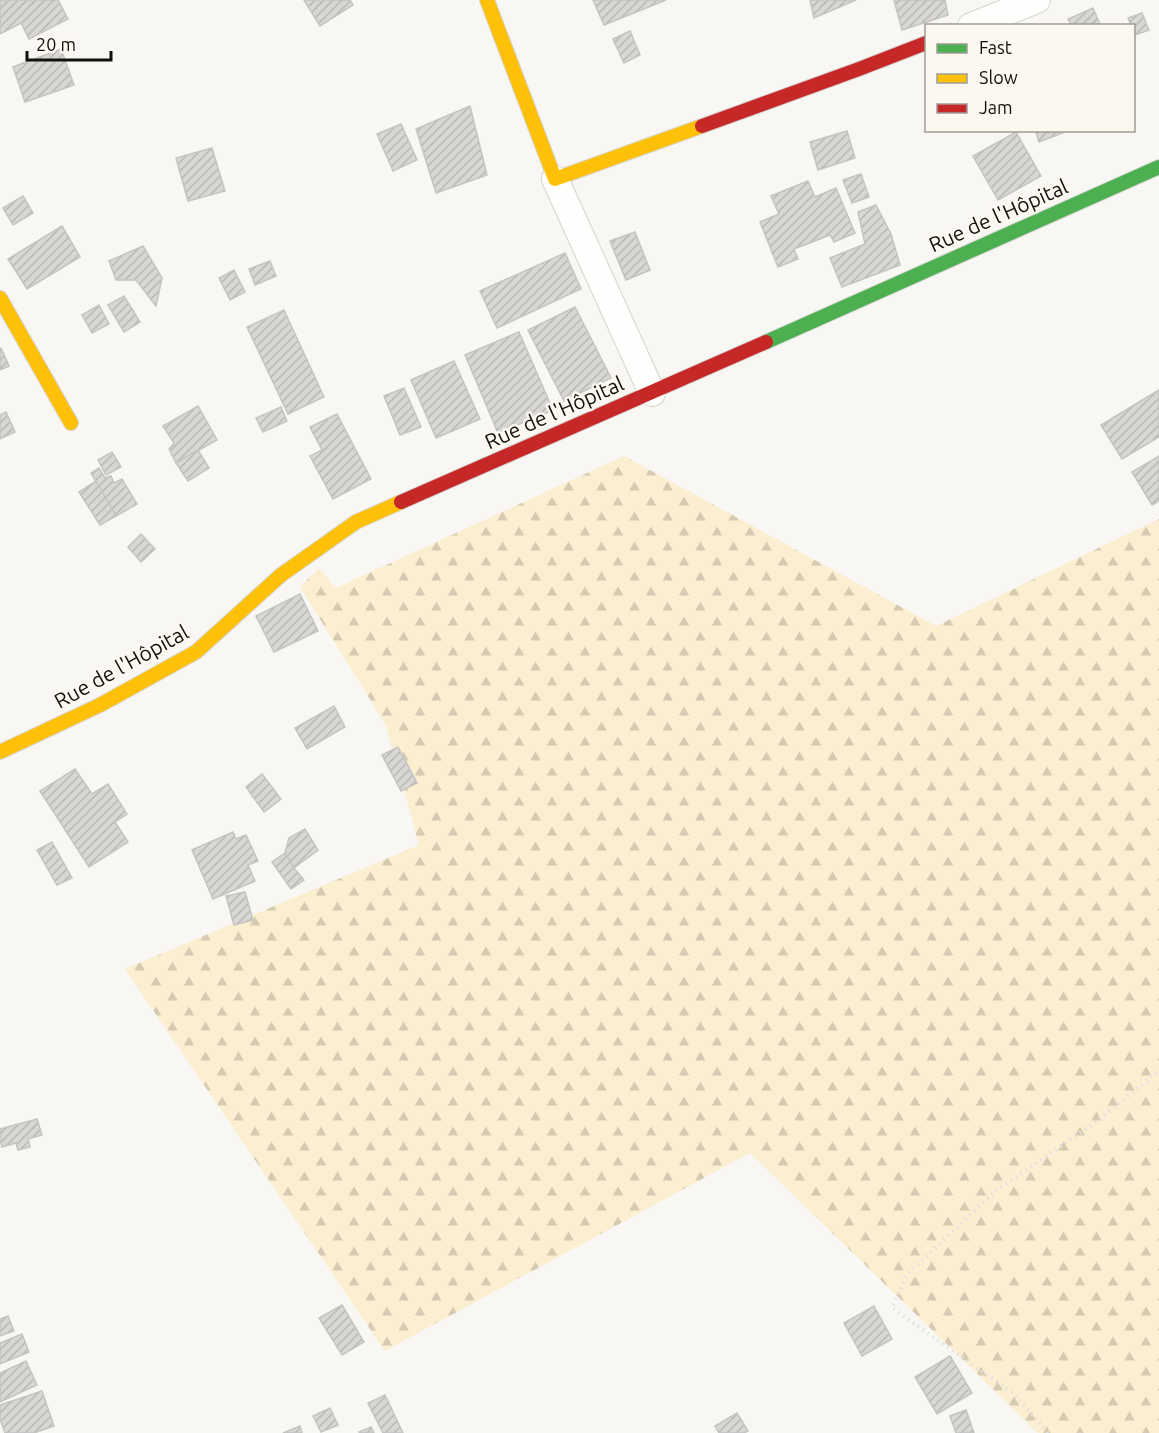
<svg xmlns="http://www.w3.org/2000/svg" width="1159" height="1433" font-family="Ubuntu,sans-serif">
	<defs>
		<pattern id="forest-firs" width="22" height="20" patternUnits="userSpaceOnUse" patternTransform="scale(1.5)"><rect width="22" height="20" fill="#fbeed1"/><path d="M5 1l3.5 6h-7zM16 11l3.5 6h-7z" fill="#d6cbb2"/></pattern>
		<pattern id="building-hatch" width="6" height="6" patternUnits="userSpaceOnUse" patternTransform="scale(1.5)"><rect width="6" height="6" fill="#d8d7d4"/><path d="M-1 1l2-2M0 6l6-6M5 7l2-2" fill="none" stroke="#b8b8b5"/></pattern>
	</defs>
	<rect width="100%" height="100%" fill="#f8f7f3"/>
	<!-- forest -->
	<polygon fill="url(#forest-firs)" points="624,456 936,626 1159,519 1159,1433 1038,1433 750,1153 385,1351 125,969 419,845 386,725 300,587 319,568 336,588"/>
	<!-- building -->
	<g fill="url(#building-hatch)" stroke="#c5c4c2" stroke-width="1.5">
		<polygon points="0,0 58,0 68,19 29,39 21,23 0,34"/>
		<polygon points="304,0 350,0 353,5 320,26"/>
		<polygon points="593,0 666,0 604,25"/>
		<polygon points="810,0 856,0 814,18"/>
		<polygon points="894,0 945,0 948,15 902,30"/>
		<polygon points="1093,8 1100,24 1072,26 1068,19"/>
		<polygon points="1142,13 1149,30 1135,35 1134,26 1131,26 1128,18"/>
		<polygon points="630,31 640,55 624,63 613,39"/>
		<polygon points="61,49 74,85 25,102 13,67"/>
		<polygon points="470,106 487,175 436,193 416,129"/>
		<polygon points="401,124 417,160 393,171 377,134"/>
		<polygon points="1035,130 1070,130 1039,142"/>
		<polygon points="847,131 855,158 818,170 810,142"/>
		<polygon points="1016,132 1041,176 998,200 973,156"/>
		<polygon points="212,148 225,191 188,201 176,158"/>
		<polygon points="861,174 869,197 852,203 843,180"/>
		<polygon points="808,181 815,197 836,188 855,233 834,242 830,235 794,249 798,259 778,267 760,222 779,214 771,196"/>
		<polygon points="23,196 33,213 13,225 3,208"/>
		<polygon points="876,205 891,234 900,265 842,287 830,258 865,244 858,212"/>
		<polygon points="62,226 80,257 27,289 8,259"/>
		<polygon points="635,232 650,270 626,280 610,241"/>
		<polygon points="143,246 162,278 156,306 136,280 116,280 109,261"/>
		<polygon points="565,253 581,289 497,328 480,291"/>
		<polygon points="270,261 276,276 255,285 249,269"/>
		<polygon points="234,270 245,292 230,300 219,278"/>
		<polygon points="124,296 140,322 124,332 108,305"/>
		<polygon points="99,305 109,324 92,333 82,315"/>
		<polygon points="575,307 611,378 564,401 528,330"/>
		<polygon points="284,310 324,397 288,414 247,327"/>
		<polygon points="519,332 553,410 498,433 465,355"/>
		<polygon points="1,348 9,366 0,370 0,349"/>
		<polygon points="454,361 480,419 436,438 411,380"/>
		<polygon points="404,388 421,427 400,435 384,396"/>
		<polygon points="1159,390 1159,437 1122,459 1101,425"/>
		<polygon points="198,406 217,440 176,463 169,449 174,443 163,426"/>
		<polygon points="281,407 287,421 263,432 256,418"/>
		<polygon points="6,412 15,432 0,439 0,415"/>
		<polygon points="337,414 371,479 333,499 310,456 322,450 310,427"/>
		<polygon points="198,450 209,468 188,481 176,463"/>
		<polygon points="112,452 121,467 106,475 98,460"/>
		<polygon points="1159,456 1159,501 1152,505 1132,472"/>
		<polygon points="99,468 105,478 111,476 114,483 122,479 137,504 116,516 91,473"/>
		<polygon points="96,481 116,516 100,525 79,492"/>
		<polygon points="141,534 155,549 141,562 128,547"/>
		<polygon points="300,594 318,631 274,652 256,616"/>
		<polygon points="334,706 345,727 307,749 295,728"/>
		<polygon points="398,747 417,783 401,791 382,755"/>
		<polygon points="75,769 92,794 108,784 127,814 115,822 128,842 89,867 40,791"/>
		<polygon points="262,774 281,799 264,812 246,787"/>
		<polygon points="305,829 318,850 294,868 285,853 289,838"/>
		<polygon points="233,832 236,839 246,835 258,861 248,865 255,881 213,899 192,850"/>
		<polygon points="52,842 72,878 57,885 37,850"/>
		<polygon points="285,853 294,868 304,880 291,889 272,862"/>
		<polygon points="245,892 253,920 234,925 226,896"/>
		<polygon points="37,1119 42,1135 28,1139 30,1147 18,1150 16,1143 2,1147 0,1140 0,1129"/>
		<polygon points="342,1305 364,1342 342,1355 319,1318"/>
		<polygon points="874,1306 892,1339 862,1356 844,1323"/>
		<polygon points="8,1316 14,1331 0,1336 0,1319"/>
		<polygon points="22,1334 29,1352 0,1364 0,1343"/>
		<polygon points="950,1356 972,1393 937,1414 915,1377"/>
		<polygon points="26,1361 37,1385 0,1402 0,1373"/>
		<polygon points="42,1391 54,1426 34,1433 5,1433 0,1419 0,1405"/>
		<polygon points="385,1395 403,1433 383,1433 368,1403"/>
		<polygon points="330,1408 338,1425 321,1432 313,1416"/>
		<polygon points="966,1410 974,1433 956,1433 950,1416"/>
		<polygon points="737,1413 748,1431 744,1433 719,1433 715,1426"/>
		<polygon points="300,1426 302,1433 283,1433"/>
		<polygon points="371,1427 374,1433 360,1433 359,1432"/>
	</g>
	<g fill="none" stroke-linecap="round" stroke-linejoin="round">
		<defs>
			<g id="street">
				<polyline points="971,26 1037,0"/>
				<polyline points="555,179 652,393"/>
			</g>
			<polyline id="fast" points="766,342 1159,167"/>
			<g id="slow">
				<polyline points="487,0 555,179 702,126"/>
				<polyline points="0,298 71,423"/>
				<polyline points="0,752 100,705 196,652 281,575 356,522 401,502"/>
			</g>
			<g id="jam">
				<polyline points="702,126 859,69 926,43"/>
				<polyline points="401,502 766,342"/>
			</g>
		</defs>
		<!-- street casing -->
		<use href="#street" stroke="#d5d4d0" stroke-width="28"/>
		<!-- fast casing -->
		<use href="#fast" stroke="#d5d4d0" stroke-width="16"/>
		<!-- slow casing -->
		<use href="#slow" stroke="#d5d4d0" stroke-width="16"/>
		<!-- jam casing -->
		<use href="#jam" stroke="#d5d4d0" stroke-width="16"/>
		<!-- path -->
		<polyline stroke="#e2e1df" stroke-width="4" stroke-dasharray="1.5 4.5" stroke-linecap="butt" points="1048,1433 1014,1394 892,1308 907,1274 997,1190 1093,1124 1159,1071"/>
		<!-- street -->
		<use href="#street" stroke="#fefefd" stroke-width="26"/>
		<!-- fast -->
		<use href="#fast" stroke="#4caf50" stroke-width="14"/>
		<!-- slow -->
		<use href="#slow" stroke="#ffc107" stroke-width="14"/>
		<!-- jam -->
		<use href="#jam" stroke="#c62828" stroke-width="14"/>
	</g>
	<g text-anchor="middle" dominant-baseline="central" stroke-width="5" stroke-linejoin="round" paint-order="stroke">
		<!-- street labels -->
		<g font-size="21" fill="#12110e" stroke="#fbf8f0">
			<text transform="translate(998 215) rotate(-24)">Rue de l'Hôpital</text>
			<text transform="translate(554 412) rotate(-24)">Rue de l'Hôpital</text>
			<text transform="translate(121 666) rotate(-29)">Rue de l'Hôpital</text>
		</g>
	</g>
	<!-- legend -->
	<rect x="925" y="24" width="210" height="108" fill="#fbf8f0" stroke="#9e9c96" stroke-width="1.5"/>
	<rect x="937" y="44" width="30" height="9" fill="#4caf50" stroke="#9e9c96" stroke-width="1.5"/>
	<text x="979" y="54" font-size="18" fill="#12110e">Fast</text>
	<rect x="937" y="74" width="30" height="9" fill="#ffc107" stroke="#9e9c96" stroke-width="1.5"/>
	<text x="979" y="84" font-size="18" fill="#12110e">Slow</text>
	<rect x="937" y="104" width="30" height="9" fill="#c62828" stroke="#9e9c96" stroke-width="1.5"/>
	<text x="979" y="114" font-size="18" fill="#12110e">Jam</text>
	<!-- scale -->
	<path d="M27 51v9h84v-9" fill="none" stroke="#12110e" stroke-width="3"/>
	<text x="36" y="51" font-size="18" fill="#12110e" stroke="#fbf8f0" stroke-width="4.5" paint-order="stroke">20 m</text>
</svg>
